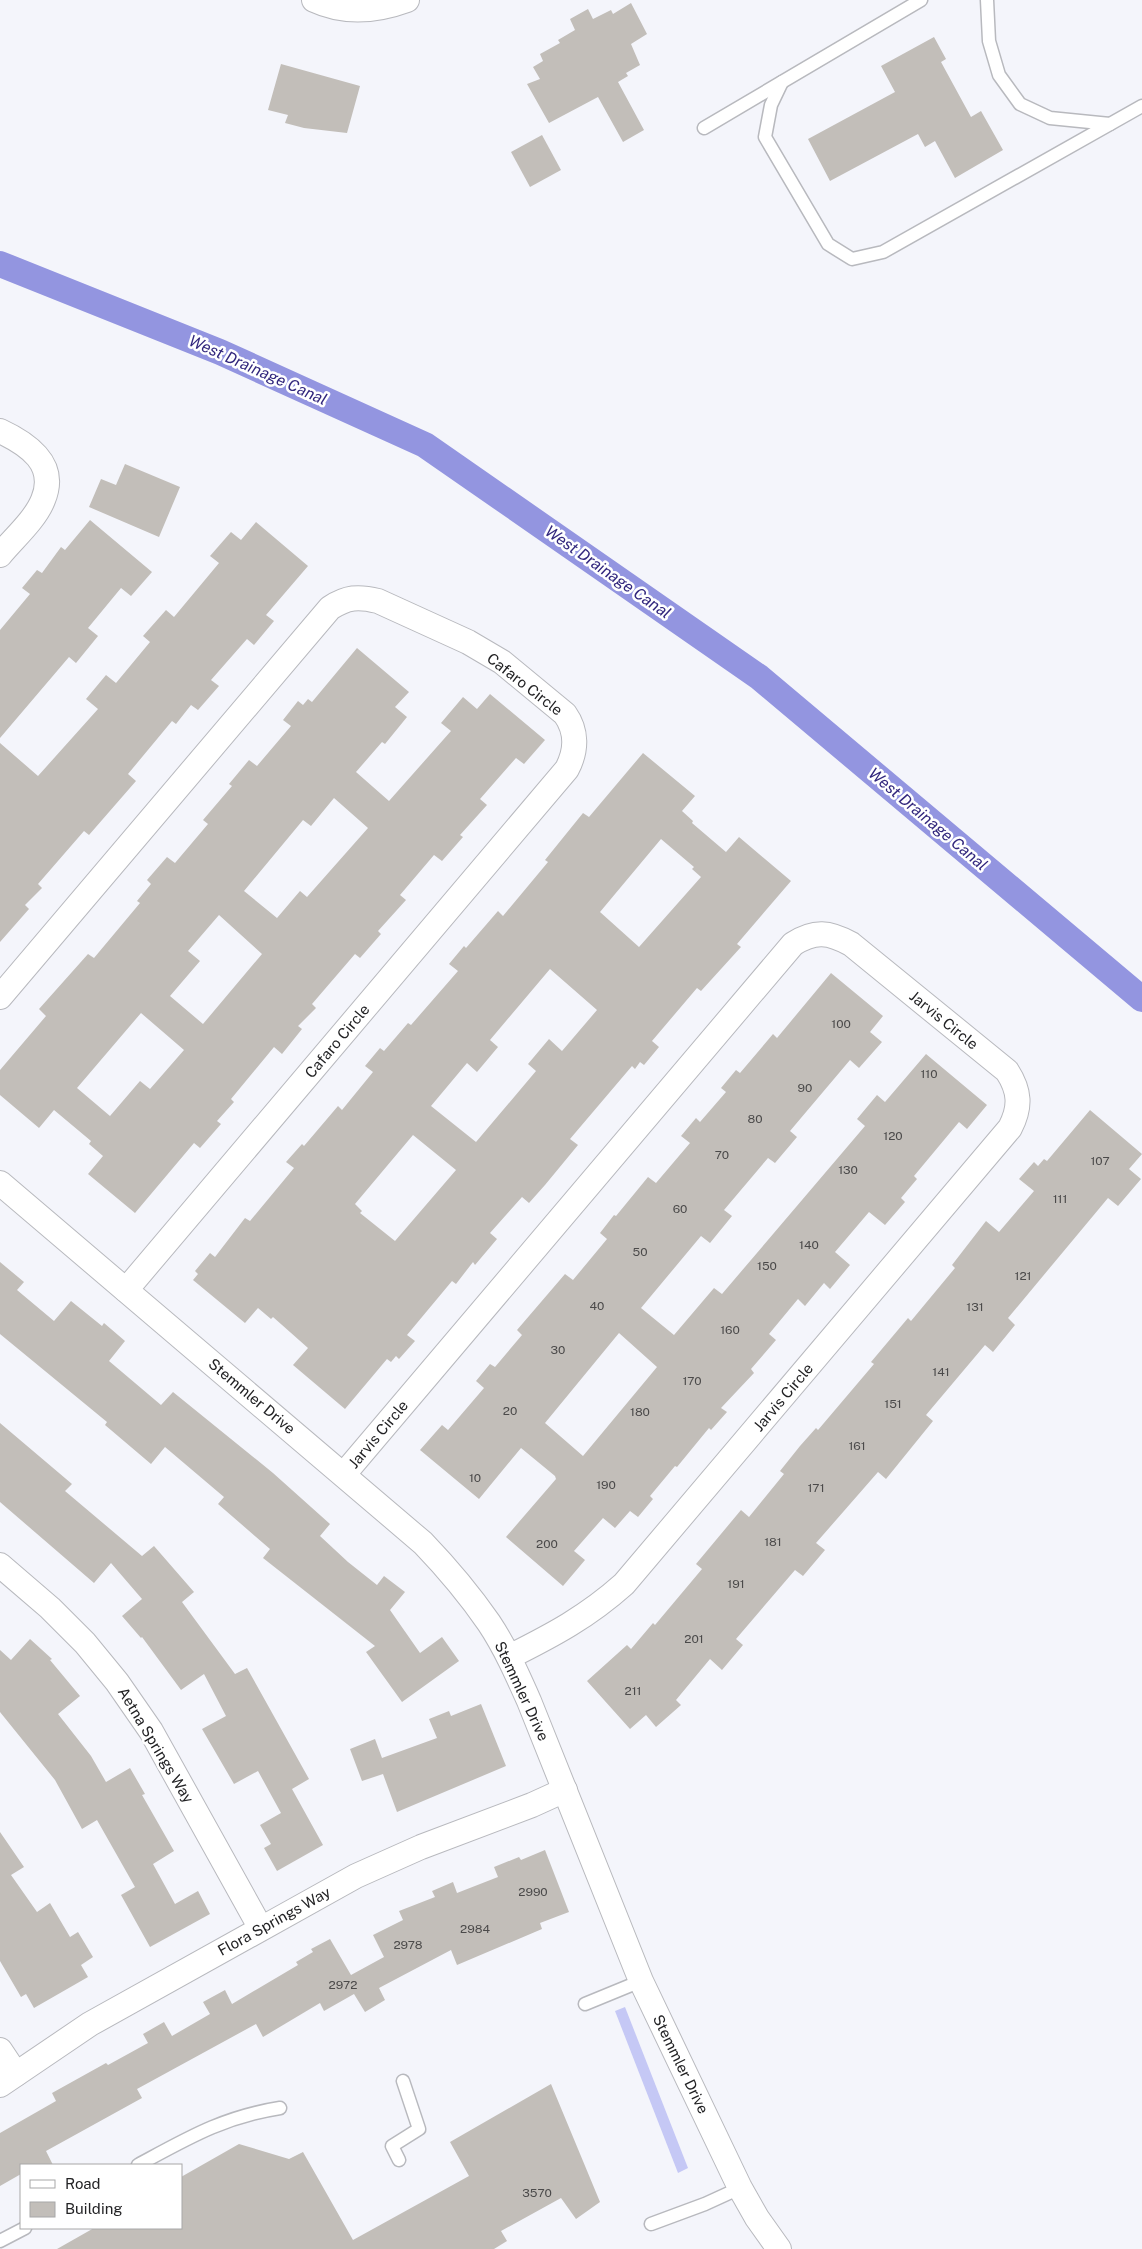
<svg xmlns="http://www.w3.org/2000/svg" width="1142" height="2249" font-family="'Public Sans',sans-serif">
	<rect width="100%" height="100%" fill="#f4f5fb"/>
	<!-- green -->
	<polygon fill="#c5c8f5" points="625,2007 688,2168 678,2173 615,2011"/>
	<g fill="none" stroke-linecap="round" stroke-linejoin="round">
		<!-- canal -->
		<polyline stroke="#9395e0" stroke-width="26" points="0,264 220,352 425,445 759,677 1142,999"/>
	</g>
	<!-- building -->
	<g fill="#c2beb9" fill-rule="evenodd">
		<polygon points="631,3 647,34 631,44 640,65 626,73 628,76 618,82 644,130 623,142 598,97 549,123 527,84 540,79 533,67 543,61 540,54 560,43 558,40 575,30 570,19 588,9 593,19 611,10 613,14"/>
		<polygon points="934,37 946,59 941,62 971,117 981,111 1003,150 955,178 935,141 925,147 918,134 830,181 808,139 895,92 881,66"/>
		<polygon points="281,64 360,86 347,133 304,128 285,123 288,115 268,110"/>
		<polygon points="542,135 561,170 530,187 511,152"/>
		<polygon points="125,464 180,487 159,537 89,507 101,479 116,485"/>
		<polygon points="90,520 152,572 131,596 121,588 88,628 98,636 76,663 69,657 0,738 0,630 30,594 22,588 37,570 42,573 61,547 65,550"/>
		<polygon points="256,522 308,566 266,615 274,621 254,645 247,639 211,680 219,686 198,710 191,705 176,724 172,721 128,774 136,781 89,835 84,831 38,884 42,888 25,905 29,909 0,942 0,743 38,776 98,709 86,699 106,675 116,683 150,642 143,636 166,610 174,617 219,563 210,556 231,532 241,540"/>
		<path d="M357,648L409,692L395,707L407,717L385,744L382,742L356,772L389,801L451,731L441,723L463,697L477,709L490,694L545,740L524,764L516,758L480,799L487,805L460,835L463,837L442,861L434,855L400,895L406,900L378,931L381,934L360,958L355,954L312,1004L316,1008L298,1026L302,1029L282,1054L274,1047L231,1099L234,1102L217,1121L221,1124L200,1148L194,1143L135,1213L88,1174L103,1156L89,1144L91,1141L54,1110L39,1128L0,1095V1070L46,1016L39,1009L88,954L94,958L140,903L137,901L151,884L147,880L167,857L175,863L208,824L203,820L232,786L229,784L249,760L257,766L291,726L283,720L298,701L303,705L308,699L312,702ZM334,798L368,828L307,897L300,891L277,918L244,891L303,820L311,826ZM219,915L262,954L203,1024L170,996L200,961L188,951ZM141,1013L184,1050L150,1089L140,1081L110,1116L77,1088Z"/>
		<path d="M643,753L695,796L682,811L693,821L692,823L726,852L739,837L791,881L737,944L741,947L701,991L697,988L652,1041L659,1047L644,1065L640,1062L635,1069L632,1066L570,1139L578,1145L545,1185L529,1203L522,1197L490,1233L497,1239L475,1265L473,1262L456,1284L452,1281L407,1335L415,1341L399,1359L396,1356L391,1362L387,1359L345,1409L293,1365L308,1348L273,1317L271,1319L258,1308L245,1323L193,1280L198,1274L195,1271L210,1253L215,1257L245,1218L250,1221L294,1168L286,1162L302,1144L304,1146L338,1106L342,1110L373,1072L365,1066L380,1048L384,1051L408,1023L411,1025L458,971L449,964L464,946L466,948L498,911L503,916L548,862L545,860L583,813L589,817ZM661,839L694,867L692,869L701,877L639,947L600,912ZM550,969L597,1010L562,1051L549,1039L528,1064L536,1071L476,1142L431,1106L467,1063L477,1072L498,1047L490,1040ZM413,1135L456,1170L395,1241L360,1213L362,1211L355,1204Z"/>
		<path d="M831,973L883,1016L870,1032L882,1042L859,1068L850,1060L790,1131L797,1137L775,1163L768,1158L724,1210L732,1216L710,1243L701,1236L641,1308L674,1335L714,1288L722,1294L865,1126L857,1119L877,1095L885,1102L926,1054L987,1105L967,1129L959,1122L914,1176L917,1179L901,1198L905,1202L885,1225L869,1212L835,1252L850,1265L830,1289L824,1283L805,1306L798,1299L769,1334L776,1340L751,1369L754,1373L721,1408L727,1412L711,1430L709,1428L677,1467L675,1466L650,1496L653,1499L638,1517L630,1511L615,1528L603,1518L574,1551L585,1560L563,1586L506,1537L556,1479L555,1476L521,1448L479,1499L420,1450L442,1425L448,1430L484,1388L476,1381L490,1364L495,1367L522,1335L517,1330L565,1274L573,1280L607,1239L600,1233L614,1215L616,1216L648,1177L656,1183L690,1143L681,1136L696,1118L700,1122L726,1092L721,1088L736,1070L740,1073L773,1034L777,1038ZM619,1333L657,1367L583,1456L545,1423Z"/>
		<polygon points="1090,1110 1142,1154 1129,1169 1141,1179 1118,1206 1108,1198 1008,1318 1015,1325 993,1352 985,1345 926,1415 933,1421 886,1479 878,1472 816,1543 825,1550 803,1576 795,1570 736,1639 743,1645 722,1670 710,1659 676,1700 681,1705 656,1727 646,1715 630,1729 587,1681 627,1645 631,1649 653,1623 655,1625 702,1569 696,1564 741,1510 749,1517 784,1474 780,1471 800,1446 816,1428 818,1430 874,1364 871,1362 908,1318 911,1321 955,1268 952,1265 986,1221 999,1232 1034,1191 1019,1179 1034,1162 1038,1166 1044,1159 1047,1161"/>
		<polygon points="0,1262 24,1282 17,1290 54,1321 71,1301 102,1326 104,1323 125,1341 109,1361 161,1405 173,1392 273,1473 330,1524 320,1536 348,1562 377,1585 384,1576 405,1592 390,1610 420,1653 442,1637 459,1661 402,1702 366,1652 375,1646 263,1558 270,1549 218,1504 224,1497 165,1447 151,1464 105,1425 107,1422 0,1334"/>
		<polygon points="0,1423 72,1484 65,1491 142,1556 154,1546 194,1592 182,1602 235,1674 247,1668 309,1779 292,1789 323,1845 277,1871 264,1848 271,1844 260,1825 281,1813 258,1771 234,1784 202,1729 226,1716 204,1674 181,1690 142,1637 141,1638 122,1616 142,1599 111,1563 94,1583 0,1502"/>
		<polygon points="30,1639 52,1659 50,1660 80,1696 58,1714 91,1756 106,1782 130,1768 145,1794 142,1795 174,1851 153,1864 175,1904 198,1891 210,1914 150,1947 121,1895 135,1887 97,1820 82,1829 55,1780 0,1712 0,1650 11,1660"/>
		<polygon points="481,1704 506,1766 397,1812 383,1774 362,1781 350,1749 375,1739 382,1758 437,1738 429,1719 449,1711 451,1716"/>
		<polygon points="0,1832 24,1867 11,1875 37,1912 50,1903 70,1937 78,1932 93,1957 81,1965 88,1977 34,2008 26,1994 21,1997 0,1961"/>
		<polygon points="545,1850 569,1912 540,1923 542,1929 457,1965 451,1950 379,1988 385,2000 365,2012 354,1994 324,2011 320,2003 263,2037 256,2024 137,2089 142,2098 46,2151 53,2165 21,2165 21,2174 0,2186 0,2133 56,2101 52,2093 106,2063 108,2065 148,2043 143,2034 164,2022 172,2036 210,2014 203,2002 225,1990 232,2004 298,1965 296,1962 313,1952 311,1949 330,1939 351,1975 384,1957 373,1935 403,1920 399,1911 435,1897 432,1891 453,1882 457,1893 498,1877 494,1867 519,1857 521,1860"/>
		<polygon points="551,2084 600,2202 576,2219 561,2198 501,2231 507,2241 494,2249 57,2249 94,2228 181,2228 181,2177 239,2144 289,2159 303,2152 353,2240 469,2176 450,2142"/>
	</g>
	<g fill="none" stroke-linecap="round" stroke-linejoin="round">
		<defs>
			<g id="service">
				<polyline points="987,0 989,41 999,75 1020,104 1050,118 1110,124"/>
				<polyline points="782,82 771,105 765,137 828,244 852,259 883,252 1142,106"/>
				<polyline points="704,128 921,0"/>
				<polyline points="585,2004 641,1981"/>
				<polyline points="399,2160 392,2146 419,2129 403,2081"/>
				<path d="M138,2165C188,2138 223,2117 280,2108"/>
				<polyline points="651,2224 705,2204 740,2188"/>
				<polyline points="0,2241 25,2228"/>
			</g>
			<g id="minor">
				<path d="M314,0C344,14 377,11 407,0"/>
				<path d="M0,431C28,444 58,464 43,500C35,520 14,538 0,555"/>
				<path d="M0,997L330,608C347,597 358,596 378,601L468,642L502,662L565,714C577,731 577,750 567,769L126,1290"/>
				<path d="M0,1183L423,1543C447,1568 469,1594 489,1623C505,1647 517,1674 529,1701L641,1981L740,2188L757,2218L779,2249"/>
				<path d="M344,1474L793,944C815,930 829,932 851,944L1007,1071C1020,1091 1021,1107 1010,1128L624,1584C587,1617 553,1635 509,1657"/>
				<polyline points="0,1565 50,1608 85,1643 117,1682 151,1731 260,1927"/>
				<polyline points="0,2050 16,2074"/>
				<polyline points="0,2085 90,2024 356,1876 421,1847 532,1805 565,1790"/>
			</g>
		</defs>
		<!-- service casing -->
		<use href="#service" stroke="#b8b9be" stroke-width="15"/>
		<!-- minor casing -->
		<use href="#minor" stroke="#b8b9be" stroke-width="26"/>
		<!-- service -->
		<use href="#service" stroke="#fff" stroke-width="12"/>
		<!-- minor -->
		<use href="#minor" stroke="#fff" stroke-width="24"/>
	</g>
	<g text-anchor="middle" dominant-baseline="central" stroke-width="5" stroke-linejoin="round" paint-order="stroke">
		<!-- number labels -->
		<g font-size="12" fill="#4b4a4a">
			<text x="841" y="1024">100</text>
			<text x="929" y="1074">110</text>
			<text x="805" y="1088">90</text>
			<text x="755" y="1119">80</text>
			<text x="893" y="1136">120</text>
			<text x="722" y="1155">70</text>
			<text x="1100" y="1161">107</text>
			<text x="848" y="1170">130</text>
			<text x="1060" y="1199">111</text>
			<text x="680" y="1209">60</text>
			<text x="809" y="1245">140</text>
			<text x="640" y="1252">50</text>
			<text x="767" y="1266">150</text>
			<text x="1023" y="1276">121</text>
			<text x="597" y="1306">40</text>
			<text x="975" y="1307">131</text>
			<text x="730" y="1330">160</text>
			<text x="558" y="1350">30</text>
			<text x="941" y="1372">141</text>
			<text x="692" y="1381">170</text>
			<text x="893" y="1404">151</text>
			<text x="510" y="1411">20</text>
			<text x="640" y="1412">180</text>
			<text x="857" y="1446">161</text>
			<text x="475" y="1478">10</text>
			<text x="606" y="1485">190</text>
			<text x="816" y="1488">171</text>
			<text x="773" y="1542">181</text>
			<text x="547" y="1544">200</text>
			<text x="736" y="1584">191</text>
			<text x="694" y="1639">201</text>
			<text x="633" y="1691">211</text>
			<text x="533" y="1892">2990</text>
			<text x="475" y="1929">2984</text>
			<text x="408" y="1945">2978</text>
			<text x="343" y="1985">2972</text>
			<text x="537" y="2193">3570</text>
		</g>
		<!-- street labels -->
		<g font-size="15" fill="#232325" stroke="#fff">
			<text transform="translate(525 684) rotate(38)">Cafaro Circle</text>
			<text transform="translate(944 1020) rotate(39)">Jarvis Circle</text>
			<text transform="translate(337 1041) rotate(-50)">Cafaro Circle</text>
			<text transform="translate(252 1396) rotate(40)">Stemmler Drive</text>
			<text transform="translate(783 1397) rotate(-50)">Jarvis Circle</text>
			<text transform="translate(378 1434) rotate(-50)">Jarvis Circle</text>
			<text transform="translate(522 1691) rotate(65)">Stemmler Drive</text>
			<text transform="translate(156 1745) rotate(59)">Aetna Springs Way</text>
			<text transform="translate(274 1921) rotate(-29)">Flora Springs Way</text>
			<text transform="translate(681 2064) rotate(64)">Stemmler Drive</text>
		</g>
		<!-- water labels -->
		<g font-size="16" font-style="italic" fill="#32277d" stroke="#fff">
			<text transform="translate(258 370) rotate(24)">West Drainage Canal</text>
			<text transform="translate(608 572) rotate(35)">West Drainage Canal</text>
			<text transform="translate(928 819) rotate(40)">West Drainage Canal</text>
		</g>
	</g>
	<!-- legend -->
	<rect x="20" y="2164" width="162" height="65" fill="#ffffff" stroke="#a7a7a8"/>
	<rect x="30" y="2180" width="25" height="8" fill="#ffffff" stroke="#a7a7a8"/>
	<text x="65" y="2189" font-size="15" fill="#232325">Road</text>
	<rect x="30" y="2202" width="25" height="15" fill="#c2beb9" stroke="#a7a7a8"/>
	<text x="65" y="2214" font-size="15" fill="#232325">Building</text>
</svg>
